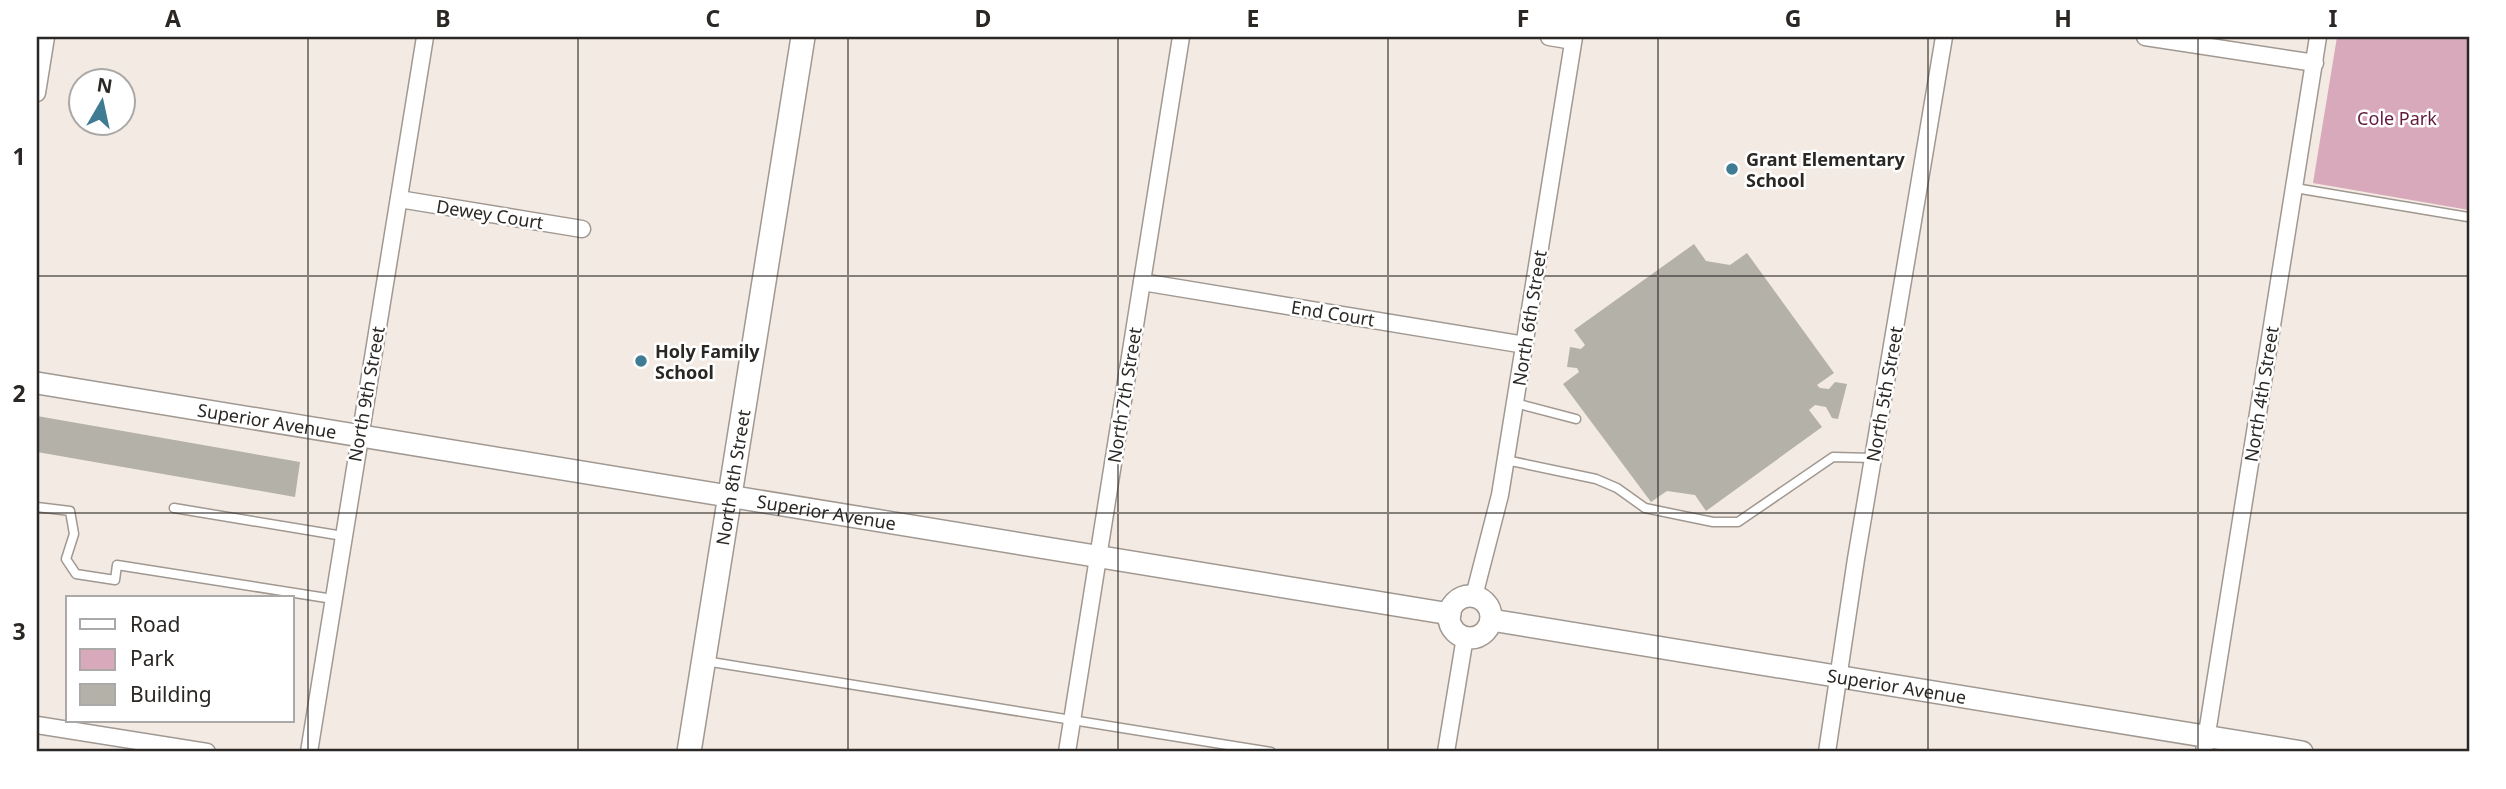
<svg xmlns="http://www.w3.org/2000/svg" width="2506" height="789" font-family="'Noto Sans',sans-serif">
	<rect width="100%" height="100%" fill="#f3eae3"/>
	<!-- green -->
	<polygon fill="#d8a9bb" points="2337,37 2469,37 2469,210 2313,183"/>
	<!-- building -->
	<g fill="#b4b1a8">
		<polygon points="1694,244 1706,261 1730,265 1747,253 1834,373 1817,385 1820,388 1829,389 1835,382 1847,384 1838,419 1832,418 1826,407 1815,405 1809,410 1822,427 1706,511 1695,495 1667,491 1651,502 1563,384 1579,372 1577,368 1567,367 1570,347 1581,349 1585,345 1574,330"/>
		<polygon points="37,416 300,462 295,497 37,452"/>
	</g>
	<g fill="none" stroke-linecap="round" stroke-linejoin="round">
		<defs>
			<g id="service">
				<polyline points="2295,188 2468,217"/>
				<polyline points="1515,403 1576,419"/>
				<polyline points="1506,460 1596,479 1617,488 1645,508 1713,522 1738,522 1833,457 1873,458"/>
				<polyline points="37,507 70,511 74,534 66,559 76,574 115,580 117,565 333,599"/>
				<polyline points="174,508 343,536"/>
				<polyline points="705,661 1271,752"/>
			</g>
			<g id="minor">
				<polyline points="1549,37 1573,41"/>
				<polyline points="2145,37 2315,63"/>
				<polyline points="37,93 46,37"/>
				<polyline points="399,199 582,229"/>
				<polyline points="1142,282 1525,345"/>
				<polyline points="1474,596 1500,495 1574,37"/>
				<polyline points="37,725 207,752"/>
				<polyline points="309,752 425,37"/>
				<polyline points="1067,752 1181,37"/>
				<polyline points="1446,752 1465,637"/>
				<polyline points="1827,752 1856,559 1944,37"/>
				<polyline points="2204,752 2318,37"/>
			</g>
			<g id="tertiary">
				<path id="s1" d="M37,383L1450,614"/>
				<circle cx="1470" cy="617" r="21"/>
				<path id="s2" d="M1491,620L2302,752"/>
			</g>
			<g id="secondary">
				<path id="s3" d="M689,752L803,37"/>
			</g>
		</defs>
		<!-- service casing -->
		<use href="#service" stroke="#a09891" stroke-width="11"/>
		<!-- minor casing -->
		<use href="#minor" stroke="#a09891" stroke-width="19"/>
		<!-- tertiary casing -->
		<use href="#tertiary" stroke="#a09891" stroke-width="24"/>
		<!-- secondary casing -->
		<use href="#secondary" stroke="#a09891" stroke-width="26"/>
		<!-- service -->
		<use href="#service" stroke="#fff" stroke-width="8"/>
		<!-- minor -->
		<use href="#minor" stroke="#fff" stroke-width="16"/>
		<!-- tertiary -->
		<use href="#tertiary" stroke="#fff" stroke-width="21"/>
		<!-- secondary -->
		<use href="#secondary" stroke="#fff" stroke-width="23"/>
	</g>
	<!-- grid -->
	<path fill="none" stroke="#2a2724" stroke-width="2" stroke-opacity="0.55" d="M308,37V752M578,37V752M848,37V752M1118,37V752M1388,37V752M1658,37V752M1928,37V752M2198,37V752M37,276H2469M37,513H2469"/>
	<!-- markers -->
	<g fill="#3f7b92" stroke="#fff" stroke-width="2.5">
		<circle cx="1732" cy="169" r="7"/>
		<circle cx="641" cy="361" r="7"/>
	</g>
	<g text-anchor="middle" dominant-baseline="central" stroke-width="5" stroke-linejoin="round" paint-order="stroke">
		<!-- park labels -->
		<g font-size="18" fill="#62193e" stroke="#fff">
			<text x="2397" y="118">Cole Park</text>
		</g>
		<!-- poi labels -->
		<g font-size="18" font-weight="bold" fill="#2a2724" stroke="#fff" text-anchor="start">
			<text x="1746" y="159">Grant Elementary<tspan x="1746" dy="21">School</tspan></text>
			<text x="655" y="351">Holy Family<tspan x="655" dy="21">School</tspan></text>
		</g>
		<!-- street labels -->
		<g font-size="18" fill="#2a2724" stroke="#fff">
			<text transform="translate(490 214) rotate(9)">Dewey Court</text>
			<text transform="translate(1333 313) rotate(9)">End Court</text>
			<text transform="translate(1529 318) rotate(-81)">North 6th Street</text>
			<text transform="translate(366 394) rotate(-80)">North 9th Street</text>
			<text transform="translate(1884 394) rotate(-80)">North 5th Street</text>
			<text transform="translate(2261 394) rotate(-81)">North 4th Street</text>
			<text transform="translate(1124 395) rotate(-81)">North 7th Street</text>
			<text stroke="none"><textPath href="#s1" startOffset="233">Superior Avenue</textPath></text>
			<text stroke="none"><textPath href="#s3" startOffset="278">North 8th Street</textPath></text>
			<text stroke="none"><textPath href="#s1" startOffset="800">Superior Avenue</textPath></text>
			<text stroke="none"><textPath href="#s2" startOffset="411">Superior Avenue</textPath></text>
		</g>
	</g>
	<!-- border -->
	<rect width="2506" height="789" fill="none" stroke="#ffffff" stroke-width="77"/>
	<!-- legend -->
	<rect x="66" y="596" width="228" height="126" fill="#ffffff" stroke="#aaa9a7" stroke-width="2"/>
	<rect x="80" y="619" width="35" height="10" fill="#ffffff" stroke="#aaa9a7" stroke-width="2"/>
	<text x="130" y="632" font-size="21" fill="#2a2724">Road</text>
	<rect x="80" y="649" width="35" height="21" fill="#d8a9bb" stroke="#aaa9a7" stroke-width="2"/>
	<text x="130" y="666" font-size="21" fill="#2a2724">Park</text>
	<rect x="80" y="684" width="35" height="21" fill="#b4b1a8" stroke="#aaa9a7" stroke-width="2"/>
	<text x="130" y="702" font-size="21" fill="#2a2724">Building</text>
	<!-- north arrow -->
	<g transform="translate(102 102) rotate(9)"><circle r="33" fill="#ffffff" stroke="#aaa9a7" stroke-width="2"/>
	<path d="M0-5L12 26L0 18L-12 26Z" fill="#3f7b92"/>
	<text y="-10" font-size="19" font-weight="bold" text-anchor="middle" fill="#2a2724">N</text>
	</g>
	<rect x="38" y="38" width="2430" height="712" fill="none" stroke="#2a2724" stroke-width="2.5"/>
	<g font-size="23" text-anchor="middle" font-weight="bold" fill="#2a2724">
		<text x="173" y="27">A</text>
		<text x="443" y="27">B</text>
		<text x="713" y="27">C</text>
		<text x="983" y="27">D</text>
		<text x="1253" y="27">E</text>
		<text x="1523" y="27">F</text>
		<text x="1793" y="27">G</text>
		<text x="2063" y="27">H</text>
		<text x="2333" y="27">I</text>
		<text x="19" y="165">1</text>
		<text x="19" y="402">2</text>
		<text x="19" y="640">3</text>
	</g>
</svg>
